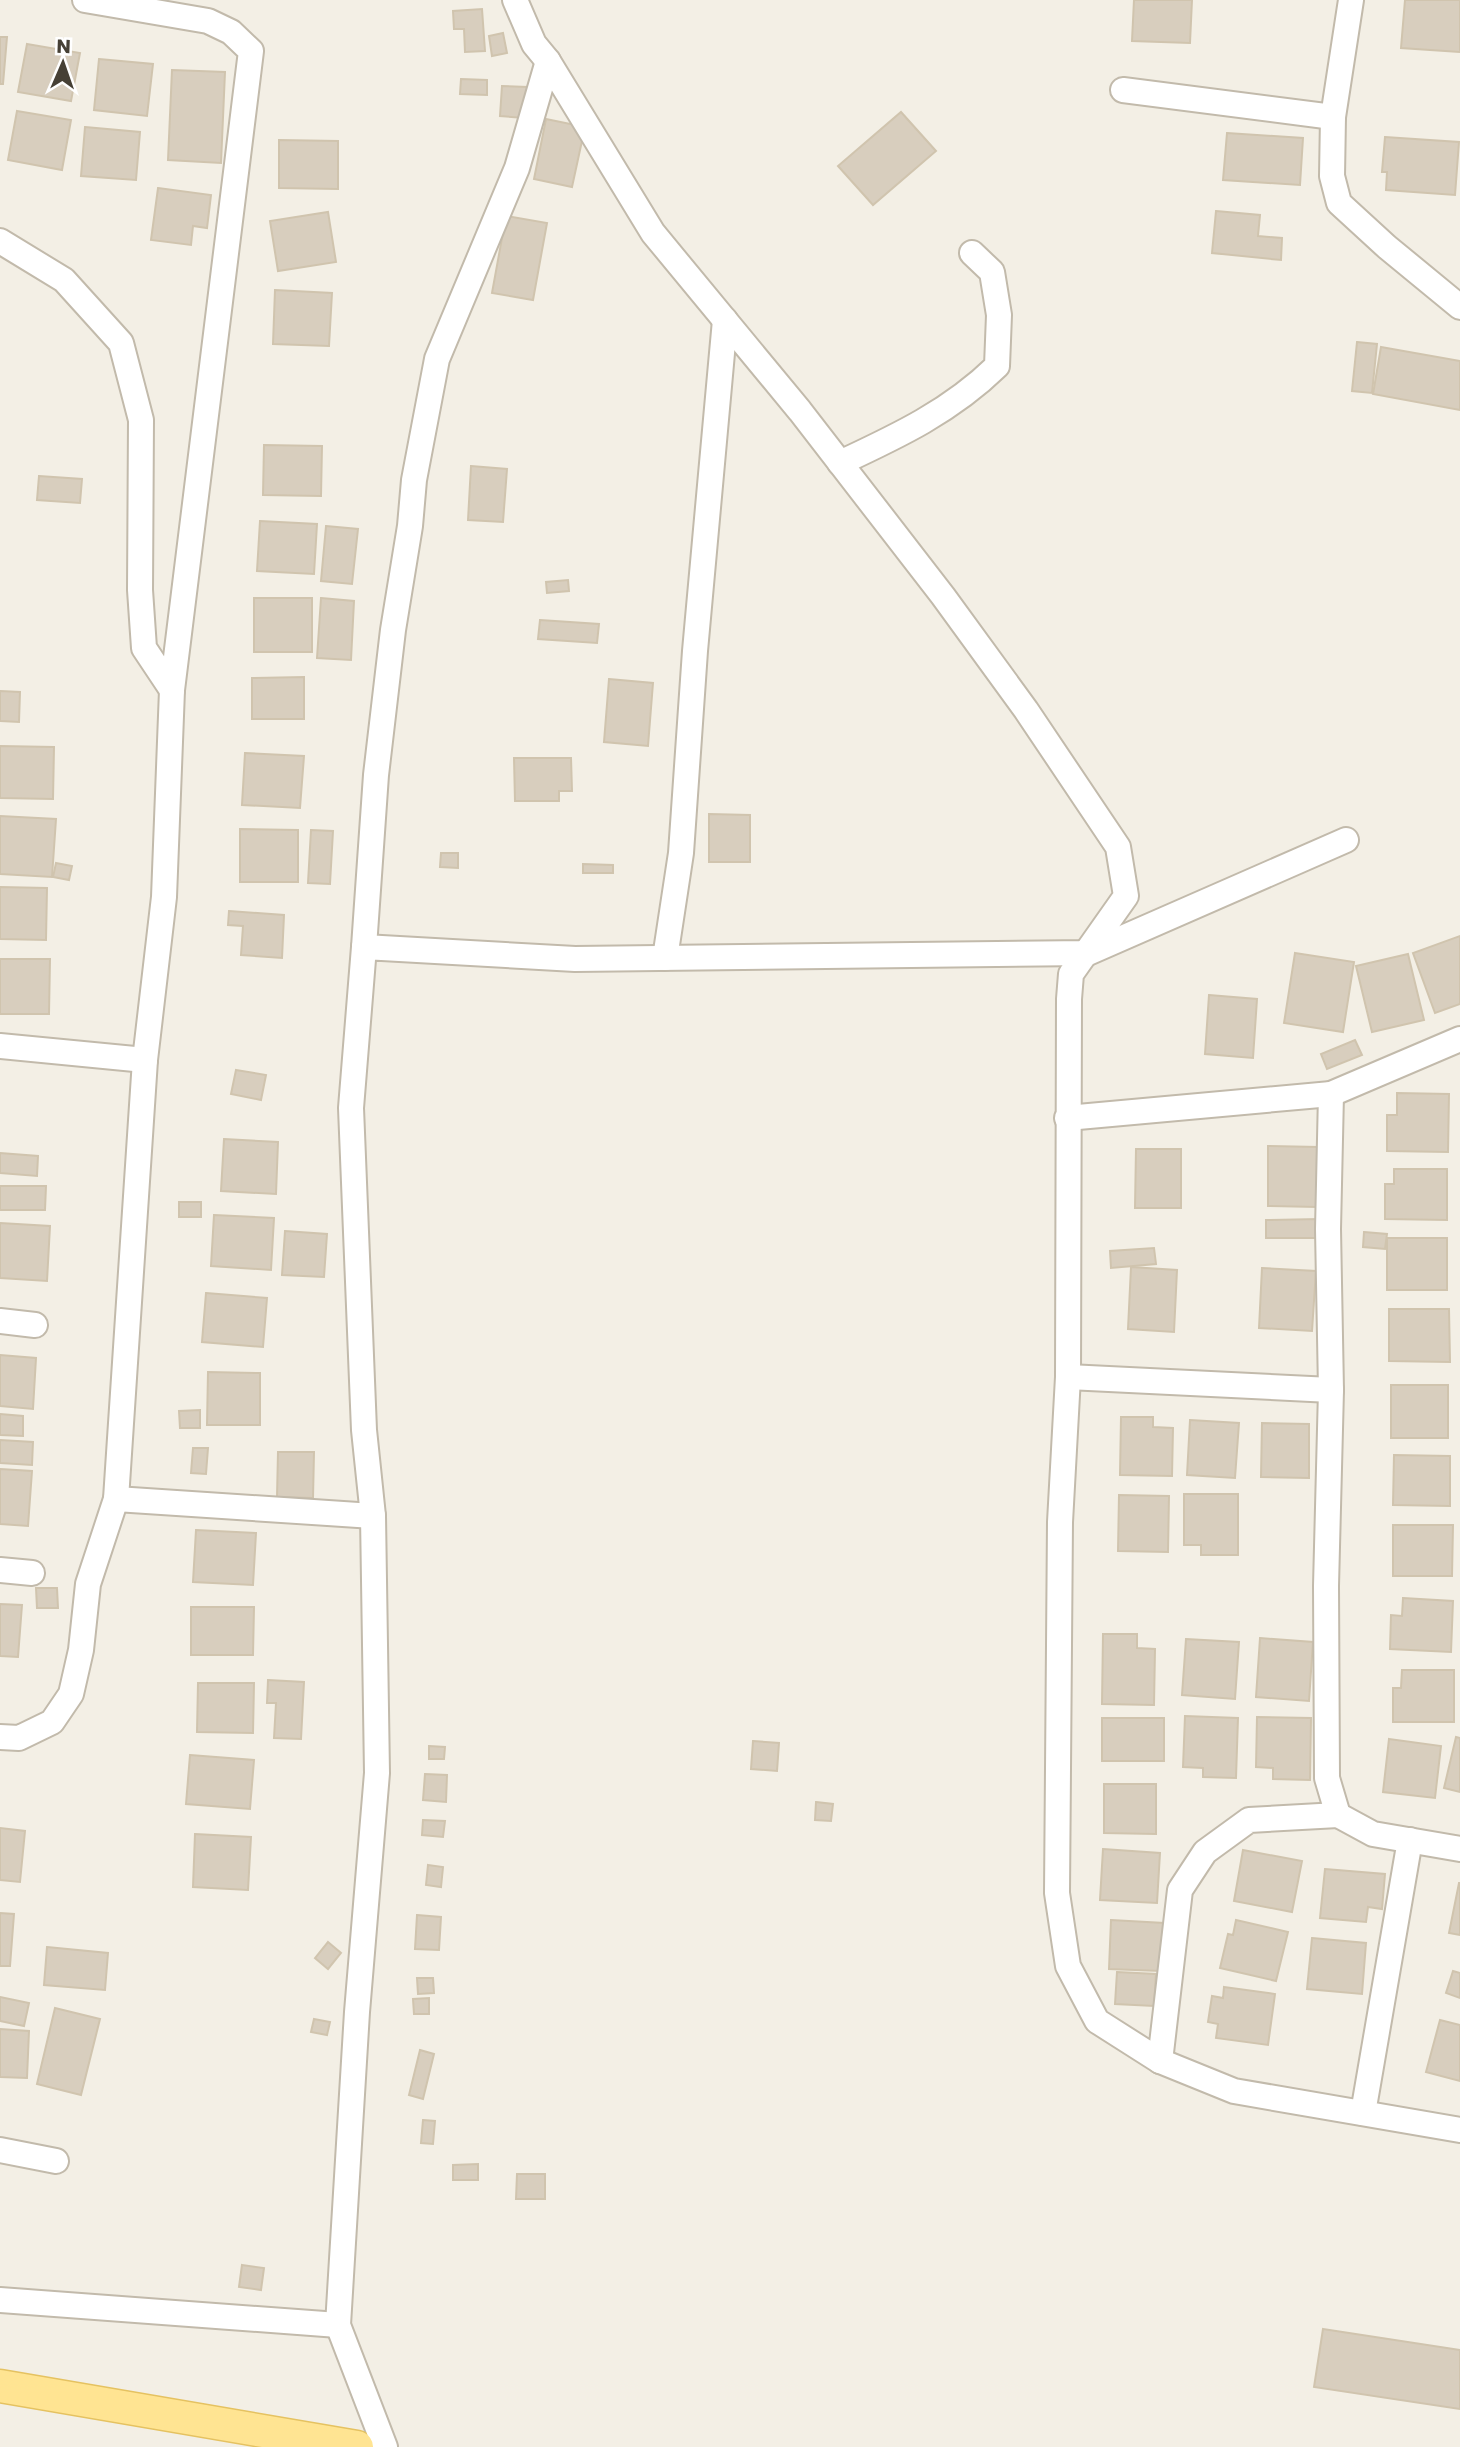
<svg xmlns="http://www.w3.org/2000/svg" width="1460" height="2447" font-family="Poppins,sans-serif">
	<rect width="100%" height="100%" fill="#f3efe5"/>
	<!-- building -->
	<g fill="#d8cebe" stroke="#d0c4ae" stroke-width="2">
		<polygon points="1134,0 1192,0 1190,43 1132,41"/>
		<polygon points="1405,0 1460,0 1460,52 1401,48"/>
		<polygon points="482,9 485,51 465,52 464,29 454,29 453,11"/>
		<polygon points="503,33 507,53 492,56 489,36"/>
		<polygon points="0,37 7,37 3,84 0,84"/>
		<polygon points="27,44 80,53 71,101 18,92"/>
		<polygon points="99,59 153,64 147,116 94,110"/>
		<polygon points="172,70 225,72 221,163 168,160"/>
		<polygon points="461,79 487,80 487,95 460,94"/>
		<polygon points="502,86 527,87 524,118 500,116"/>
		<polygon points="17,111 71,120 62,170 8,160"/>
		<polygon points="901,112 936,151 873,205 838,166"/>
		<polygon points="546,119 585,127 572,187 534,179"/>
		<polygon points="85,127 140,132 136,180 81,176"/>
		<polygon points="1227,133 1303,138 1300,185 1223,180"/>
		<polygon points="1385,137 1459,142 1455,195 1386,190 1387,172 1382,172"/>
		<polygon points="279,140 338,141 338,189 279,188"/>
		<polygon points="158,188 211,195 207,228 193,226 191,245 151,240"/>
		<polygon points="1216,211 1260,215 1258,236 1282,238 1281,260 1212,253"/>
		<polygon points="328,212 336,262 278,271 270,221"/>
		<polygon points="506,216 547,223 533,300 492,293"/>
		<polygon points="275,290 332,293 329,346 273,344"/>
		<polygon points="1357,342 1377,344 1372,393 1352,391"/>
		<polygon points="1381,347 1460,361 1460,410 1373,394"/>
		<polygon points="264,445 322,446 321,496 263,495"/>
		<polygon points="471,466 507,469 503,522 468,520"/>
		<polygon points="39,476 82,479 80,503 37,500"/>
		<polygon points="260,521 317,524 314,574 257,571"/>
		<polygon points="326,526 358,529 352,584 321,581"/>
		<polygon points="568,580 569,591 547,593 546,582"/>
		<rect x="254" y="598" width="58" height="54"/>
		<polygon points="321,598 354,601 351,660 317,658"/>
		<polygon points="540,620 599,624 597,643 538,639"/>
		<polygon points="304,677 304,719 252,719 252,678"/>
		<polygon points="609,679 653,683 648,746 604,742"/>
		<polygon points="0,691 20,692 19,722 0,721"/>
		<polygon points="0,746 54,747 53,799 0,798"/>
		<polygon points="245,753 304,756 300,808 242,805"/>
		<polygon points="514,758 571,758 572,791 559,791 559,801 515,801"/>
		<polygon points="709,814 750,815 750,862 709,862"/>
		<polygon points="0,816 56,819 52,877 0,874"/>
		<polygon points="240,829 298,830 298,882 240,882"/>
		<polygon points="311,830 333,831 330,884 308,883"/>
		<polygon points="441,853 458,853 458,868 440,867"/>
		<polygon points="56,863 72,866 69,880 53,877"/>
		<polygon points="583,864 613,865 613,873 583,873"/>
		<polygon points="0,887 47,888 46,940 0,939"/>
		<polygon points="229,911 284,915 282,958 241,955 243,926 228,925"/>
		<polygon points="1460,936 1460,1004 1435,1013 1413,953"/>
		<polygon points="1295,953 1354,962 1343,1032 1284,1023"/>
		<polygon points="1408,954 1424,1020 1372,1032 1356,966"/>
		<polygon points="0,959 50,959 49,1014 0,1014"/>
		<polygon points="1209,995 1257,999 1253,1058 1205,1054"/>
		<polygon points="1355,1040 1362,1055 1327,1069 1321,1054"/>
		<polygon points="236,1070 266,1075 261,1100 231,1094"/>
		<polygon points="1397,1093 1449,1094 1448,1152 1387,1151 1387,1115 1397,1115"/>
		<polygon points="224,1139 278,1142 276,1194 221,1191"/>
		<polygon points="1268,1146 1318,1147 1317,1207 1268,1206"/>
		<polygon points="1136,1149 1181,1149 1181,1208 1135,1208"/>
		<polygon points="0,1153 38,1156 37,1176 0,1173"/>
		<polygon points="1394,1169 1447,1169 1447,1220 1385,1219 1385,1184 1394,1184"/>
		<polygon points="0,1186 46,1186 45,1210 0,1210"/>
		<rect x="179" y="1202" width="22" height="15"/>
		<polygon points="214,1215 274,1218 271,1270 211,1266"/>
		<polygon points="1319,1219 1319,1238 1266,1238 1266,1220"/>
		<polygon points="0,1223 50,1226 47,1281 0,1278"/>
		<polygon points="285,1231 327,1234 324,1277 282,1275"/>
		<polygon points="1364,1232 1387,1234 1385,1249 1363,1247"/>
		<rect x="1387" y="1238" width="60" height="52"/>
		<polygon points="1154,1248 1156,1264 1111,1268 1110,1251"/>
		<polygon points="1131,1267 1177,1270 1174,1332 1128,1329"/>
		<polygon points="1262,1268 1316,1271 1312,1331 1259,1328"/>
		<polygon points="206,1293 267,1298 263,1347 202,1342"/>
		<polygon points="1389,1309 1449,1309 1450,1362 1389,1361"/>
		<polygon points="0,1355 36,1358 33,1409 0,1406"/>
		<polygon points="208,1372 260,1373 260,1425 207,1425"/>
		<rect x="1391" y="1385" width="57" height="53"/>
		<polygon points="200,1410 200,1428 180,1428 179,1411"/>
		<polygon points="0,1414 23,1416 23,1436 0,1435"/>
		<polygon points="1121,1417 1153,1417 1153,1427 1173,1428 1172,1476 1120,1475"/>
		<polygon points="1190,1420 1239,1423 1235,1478 1187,1475"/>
		<polygon points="1262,1423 1309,1424 1309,1478 1261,1477"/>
		<polygon points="0,1440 33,1442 32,1465 0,1463"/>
		<polygon points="193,1448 208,1448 206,1474 191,1473"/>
		<polygon points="278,1452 314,1452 313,1498 277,1497"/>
		<polygon points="1394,1455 1450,1456 1450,1506 1393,1505"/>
		<polygon points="0,1469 32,1471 28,1526 0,1524"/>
		<polygon points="1184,1494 1238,1494 1238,1555 1201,1555 1201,1545 1184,1545"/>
		<polygon points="1119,1495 1169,1496 1168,1552 1118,1551"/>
		<polygon points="1393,1525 1453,1525 1452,1576 1393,1576"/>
		<polygon points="196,1530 256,1533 253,1585 193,1582"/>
		<polygon points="36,1588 57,1588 58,1608 37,1608"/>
		<polygon points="1403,1598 1453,1601 1451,1652 1390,1649 1391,1615 1402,1616"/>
		<polygon points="0,1604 22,1605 18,1657 0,1656"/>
		<polygon points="191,1607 254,1607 253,1655 191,1655"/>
		<polygon points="1103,1634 1137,1634 1137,1648 1155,1649 1154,1705 1102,1704"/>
		<polygon points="1260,1638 1313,1642 1309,1701 1256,1697"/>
		<polygon points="1186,1639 1239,1642 1235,1699 1182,1695"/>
		<polygon points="1402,1670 1454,1670 1454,1722 1393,1722 1393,1688 1401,1688"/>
		<polygon points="268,1680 304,1682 301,1739 274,1738 276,1703 267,1703"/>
		<polygon points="198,1683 254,1683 253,1733 197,1732"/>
		<polygon points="1185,1716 1238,1718 1236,1778 1203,1777 1203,1768 1183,1767"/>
		<polygon points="1257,1717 1311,1718 1310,1780 1273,1779 1273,1768 1256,1767"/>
		<rect x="1102" y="1718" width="62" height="43"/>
		<polygon points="1456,1737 1460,1738 1460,1792 1444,1788"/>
		<polygon points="1389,1739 1441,1746 1435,1798 1383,1792"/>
		<polygon points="753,1741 779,1743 777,1771 751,1769"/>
		<polygon points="429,1746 445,1747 444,1759 429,1759"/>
		<polygon points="190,1755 254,1760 250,1809 186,1804"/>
		<polygon points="425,1774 447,1775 446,1802 423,1800"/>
		<polygon points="1104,1784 1156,1784 1156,1834 1104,1833"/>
		<polygon points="816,1802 833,1804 831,1821 815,1820"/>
		<polygon points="423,1820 445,1821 443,1837 422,1835"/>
		<polygon points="0,1828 25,1831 20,1882 0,1880"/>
		<polygon points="195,1834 251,1837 248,1890 193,1887"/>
		<polygon points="1103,1849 1160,1853 1157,1903 1100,1900"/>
		<polygon points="1243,1850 1302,1861 1292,1912 1234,1901"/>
		<polygon points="428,1865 443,1867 441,1887 426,1885"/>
		<polygon points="1325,1869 1385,1874 1382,1909 1368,1907 1366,1922 1320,1918"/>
		<polygon points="1459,1883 1460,1883 1460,1935 1449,1933"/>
		<polygon points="0,1913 14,1914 10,1966 0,1966"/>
		<polygon points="417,1915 441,1917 439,1950 415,1949"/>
		<polygon points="1111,1920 1164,1923 1161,1971 1109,1969"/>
		<polygon points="1236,1920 1288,1932 1276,1981 1220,1968 1228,1934 1233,1935"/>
		<polygon points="1312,1938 1366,1943 1362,1994 1307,1989"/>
		<polygon points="328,1942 341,1953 328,1969 315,1958"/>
		<polygon points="47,1947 108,1953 105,1990 44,1985"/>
		<polygon points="1453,1971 1460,1973 1460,1998 1446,1993"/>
		<polygon points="1117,1972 1156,1974 1154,2006 1115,2004"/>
		<polygon points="417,1978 433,1978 434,1993 418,1994"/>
		<polygon points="1224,1987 1275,1994 1268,2045 1216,2038 1218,2024 1208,2022 1212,1996 1223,1998"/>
		<polygon points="0,1997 29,2003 24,2026 0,2021"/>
		<polygon points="429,1998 429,2014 414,2014 413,1999"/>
		<polygon points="55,2008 100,2019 81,2095 37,2084"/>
		<polygon points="314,2019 330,2022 327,2035 311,2032"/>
		<polygon points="1440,2020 1460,2025 1460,2081 1426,2072"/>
		<polygon points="0,2029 29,2031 27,2078 0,2077"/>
		<polygon points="420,2050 434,2054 423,2099 409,2095"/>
		<polygon points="423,2120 435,2121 433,2144 421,2143"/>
		<polygon points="478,2164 478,2180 453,2180 453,2165"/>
		<polygon points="517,2174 545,2174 545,2199 516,2199"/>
		<polygon points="242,2265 264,2268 261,2290 239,2287"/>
		<polygon points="1323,2329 1460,2350 1460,2409 1314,2387"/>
	</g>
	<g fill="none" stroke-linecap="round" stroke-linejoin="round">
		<defs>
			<g id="minor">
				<polyline points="515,0 534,44 548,61 653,233 800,411 943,596 1026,710 1118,847 1126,896 1071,974 1069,999 1068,1377 1060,1522 1057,1893 1068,1966 1097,2021 1160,2061 1234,2091 1460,2130"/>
				<polyline points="1351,0 1333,117 1332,176 1339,203 1387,247 1460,307"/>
				<polyline points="1123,90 1333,117"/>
				<polyline points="0,241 64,280 121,343 141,420 140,590 144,648 172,690"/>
				<path d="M840,463C898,436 951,411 997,366L999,315L992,272L972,253"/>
				<polyline points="364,947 376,775 393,630 410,526 414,480 437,359 517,168 548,61"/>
				<polyline points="665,958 681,853 695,651 725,320"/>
				<polyline points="0,1046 145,1060"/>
				<polyline points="1331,1094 1328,1229 1331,1390 1326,1586 1327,1778 1338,1815 1373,1834 1460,1849"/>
				<polyline points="1067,1118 1331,1094 1460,1039"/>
				<polyline points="0,1321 35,1325"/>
				<polyline points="1068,1377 1331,1390"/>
				<polyline points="116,1499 373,1516"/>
				<polyline points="0,1570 32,1573"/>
				<polyline points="0,1737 19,1738 52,1722 71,1694 81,1650 88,1584 116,1499 145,1060 164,897 172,690 251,51 231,32 208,21 85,0"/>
				<polyline points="1160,2061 1180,1890 1205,1852 1249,1820 1338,1815"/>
				<polyline points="1363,2113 1410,1840"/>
				<polyline points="0,2150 56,2161"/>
				<polyline points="0,2300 338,2325"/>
				<polyline points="385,2447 338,2325 357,2012 377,1773 373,1516 364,1430 351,1108 364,947 575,959 1088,953 1346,840"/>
			</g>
			<polyline id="major" points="0,2386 357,2447"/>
		</defs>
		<!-- minor casing -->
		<use href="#minor" stroke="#c2baab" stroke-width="28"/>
		<!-- major casing -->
		<use href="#major" stroke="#e5c261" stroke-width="35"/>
		<!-- minor -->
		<use href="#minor" stroke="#fff" stroke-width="24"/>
		<!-- major -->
		<use href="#major" stroke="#ffe492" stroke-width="32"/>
	</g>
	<!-- north arrow -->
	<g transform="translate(63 63) rotate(2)" stroke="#ffffff" stroke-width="5" paint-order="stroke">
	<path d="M0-5L12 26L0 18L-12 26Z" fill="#464035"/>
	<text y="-10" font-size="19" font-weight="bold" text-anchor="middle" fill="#464035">N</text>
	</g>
</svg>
